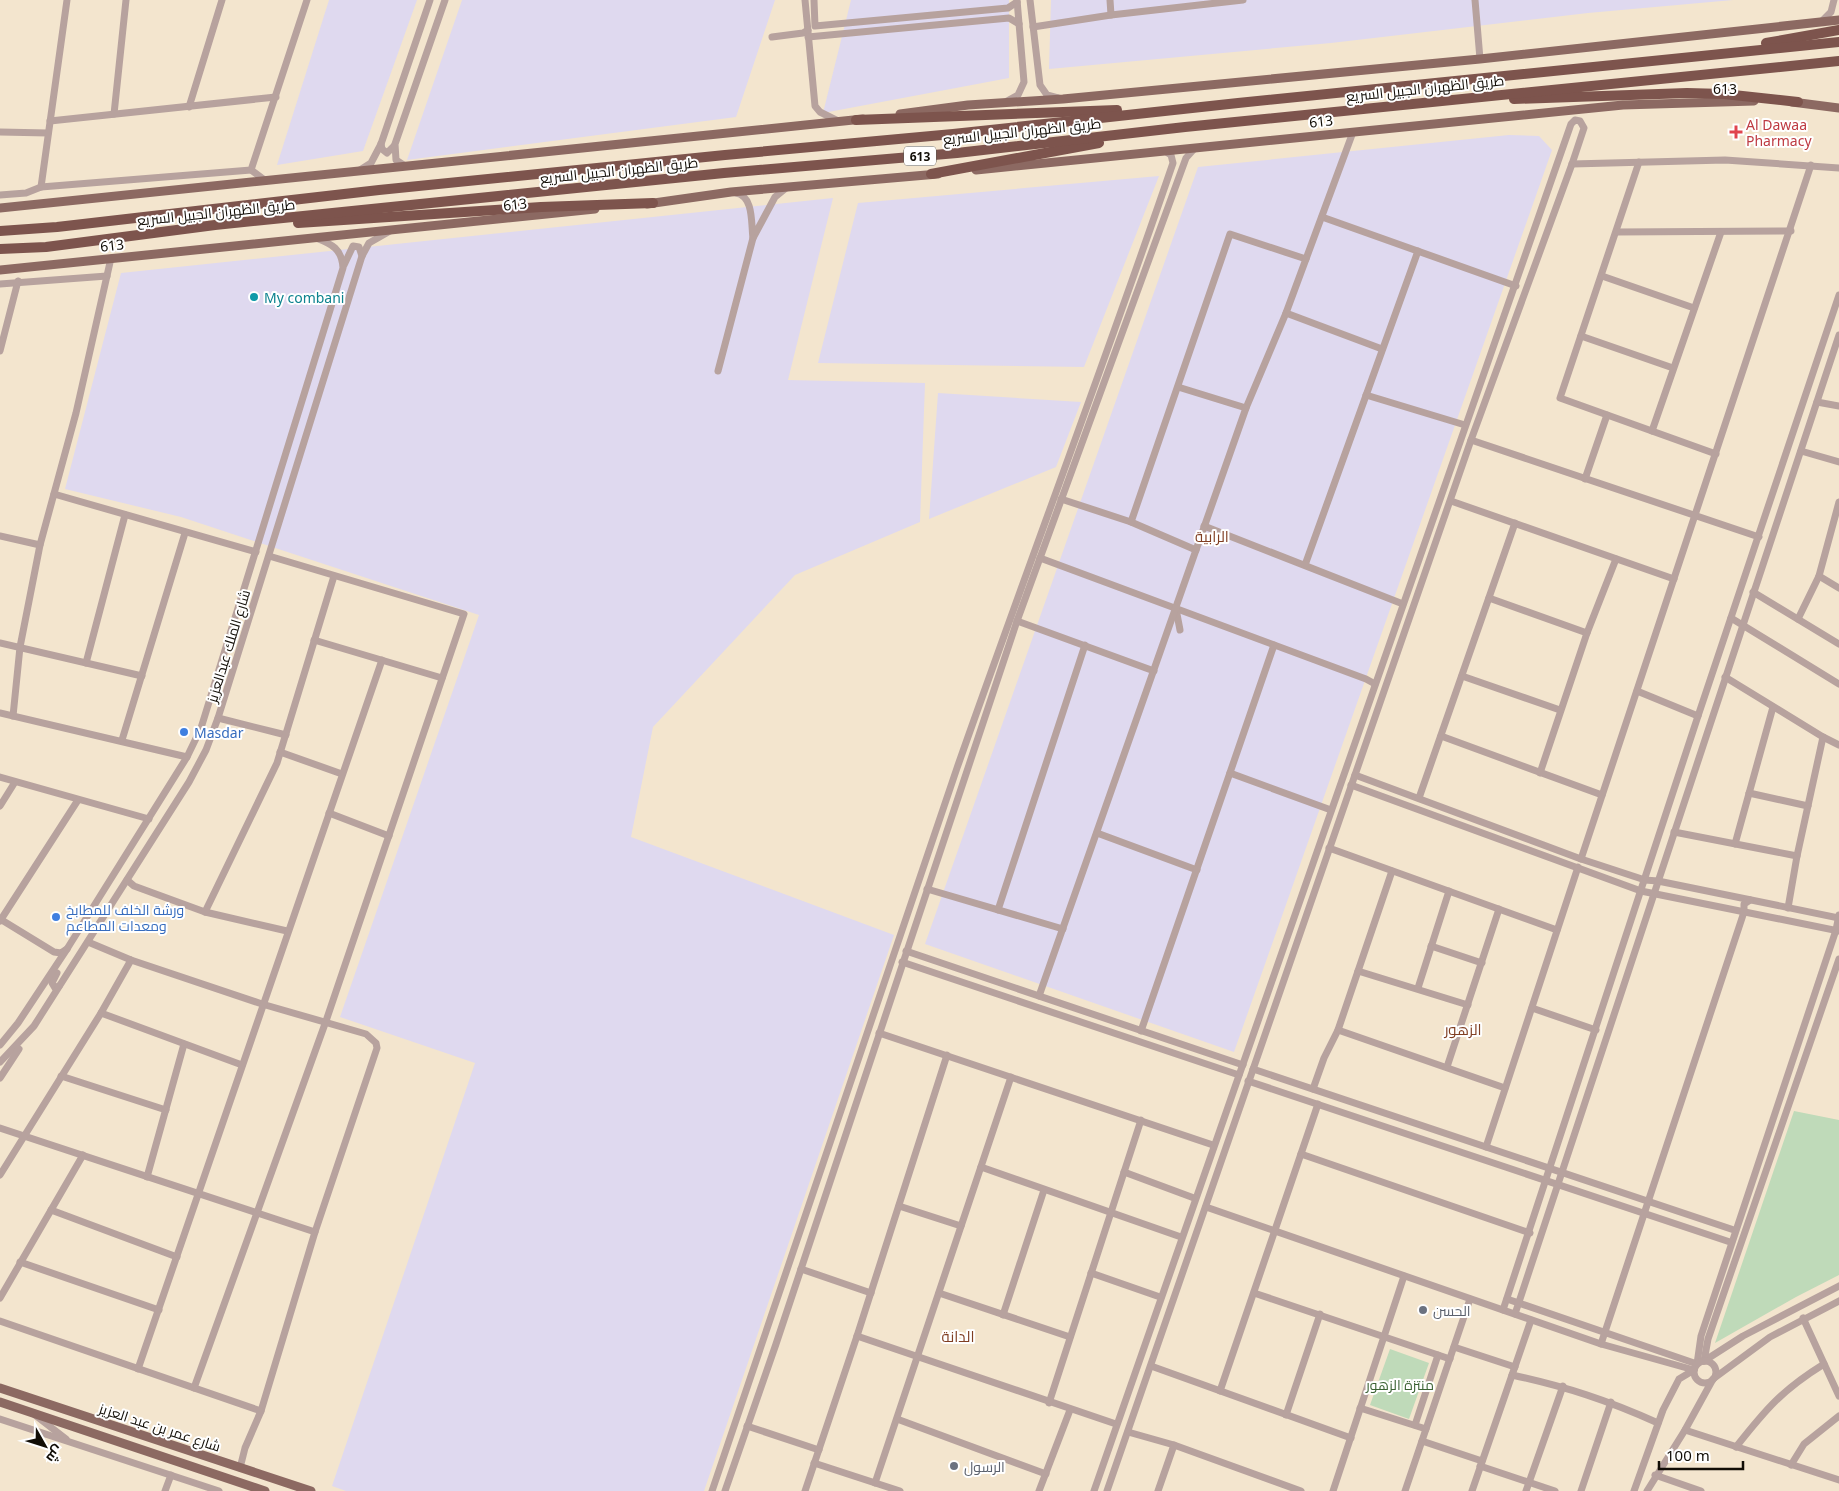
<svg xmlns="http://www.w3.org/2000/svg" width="1839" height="1491" font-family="'Noto Sans',Cairo,sans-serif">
	<rect width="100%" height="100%" fill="#f3e5ce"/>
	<!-- industrial -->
	<g fill="#dfd9ef">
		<polygon points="329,0 417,0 363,151 277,165"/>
		<polygon points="462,0 775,0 736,117 407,160"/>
		<polygon points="851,0 1009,0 1009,78 823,113"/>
		<polygon points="1051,0 1733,0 1588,13 1331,43 1049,69"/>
		<polygon points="1509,135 1539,136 1552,150 1234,1052 925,944 1198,167"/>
		<polygon points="1159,176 1084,367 818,363 858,203"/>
		<polygon points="833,198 788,380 925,383 920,522 795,575 653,727 631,837 894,935 704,1491 346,1491 332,1486 475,1063 340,1017 479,615 181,517 65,489 121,273"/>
		<polygon points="938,393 1081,402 1056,467 929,519"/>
	</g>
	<!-- green -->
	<g fill="#bfdab9">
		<polygon points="1794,1111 1839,1120 1839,1275 1796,1297 1715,1343"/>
		<polygon points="1390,1349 1429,1363 1409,1419 1370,1405"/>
	</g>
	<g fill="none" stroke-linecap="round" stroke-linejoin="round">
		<!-- minor -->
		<g stroke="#b7a29e" stroke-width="7">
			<polyline points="805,0 815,106 820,112 838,121"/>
			<polyline points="814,0 815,26 1008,8 1017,2"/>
			<polyline points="1030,0 1040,85 1047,95 1058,98"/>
			<polyline points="1110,0 1111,15"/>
			<polyline points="1475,0 1480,59"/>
			<polyline points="1821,22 1831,12 1834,0"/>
			<polyline points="1033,27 1111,15 1243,0"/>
			<polyline points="772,37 803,33 808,30"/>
			<polyline points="808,37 1009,18 1019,24"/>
			<polyline points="1007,101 1018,95 1024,82 1017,0"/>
			<polyline points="189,107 222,0"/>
			<polyline points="114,114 126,0"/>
			<polyline points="50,121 276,97"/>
			<polyline points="0,132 48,133"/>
			<polyline points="381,144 382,149 387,153 394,146"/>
			<polyline points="1639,162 1560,398 1716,454"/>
			<polyline points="1572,164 1725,160 1839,168"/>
			<polyline points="405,166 396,160 395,144 445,0"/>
			<polyline points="251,170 266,181"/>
			<polyline points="360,170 371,163 381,144 430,0"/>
			<polyline points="41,187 67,0"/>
			<path d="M736,193C754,196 751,224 753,238L775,197L786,188"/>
			<polyline points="0,195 26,193 41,187 251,170 307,0"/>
			<polyline points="1322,217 1516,286"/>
			<polyline points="1617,232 1791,231"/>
			<polyline points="344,265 353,246 359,247 362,256"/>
			<polyline points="1602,276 1694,308"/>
			<polyline points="0,284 107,276"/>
			<polyline points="1286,313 1382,349"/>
			<polyline points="1581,336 1673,368"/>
			<polyline points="0,351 18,281"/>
			<polyline points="718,371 753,238"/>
			<polyline points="1178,387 1246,408"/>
			<polyline points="1366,395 1465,425"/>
			<polyline points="1817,402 1839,406"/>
			<polyline points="1652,431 1721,232"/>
			<polyline points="1471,440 1759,537"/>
			<polyline points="1801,451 1839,462"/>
			<polyline points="1585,479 1607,415"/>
			<polyline points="54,494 256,552"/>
			<polyline points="1061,499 1131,522 1196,550"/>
			<polyline points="1451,501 1674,579"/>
			<polyline points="1131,522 1230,234 1306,259"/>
			<polyline points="1204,526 1403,604"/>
			<polyline points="0,536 40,545"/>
			<polyline points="1040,558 1366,679 1375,684"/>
			<polyline points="1305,565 1418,251"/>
			<polyline points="1819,576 1839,588"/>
			<polyline points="1753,592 1839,644"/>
			<polyline points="1489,598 1587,633"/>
			<polyline points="1176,609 1180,630"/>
			<polyline points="1731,618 1839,684"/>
			<polyline points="1798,619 1819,576 1839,502"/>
			<polyline points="1017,621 1154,671"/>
			<polyline points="314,640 442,678"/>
			<polyline points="0,643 142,676"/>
			<polyline points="86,663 125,515"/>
			<polyline points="1462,676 1560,710"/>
			<polyline points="1725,677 1823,737 1839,745"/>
			<polyline points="1637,691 1698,716"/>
			<polyline points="0,713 187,757"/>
			<polyline points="13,716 20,647 40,545 76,413 111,258"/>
			<polyline points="218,718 286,735"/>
			<polyline points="1441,736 1602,795"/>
			<polyline points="122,740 185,533"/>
			<polyline points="280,752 342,774"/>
			<polyline points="1230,773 1331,810"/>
			<polyline points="1540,773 1587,633 1616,559"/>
			<polyline points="1355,775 1581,859 1645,880 1658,881 1839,918"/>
			<polyline points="0,777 149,819"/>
			<polyline points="1351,785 1641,891 1839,931"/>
			<polyline points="1749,793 1808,806"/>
			<polyline points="1419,798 1515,523"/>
			<polyline points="0,806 15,782"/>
			<polyline points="329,813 389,836"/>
			<polyline points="1674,832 1797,856"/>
			<polyline points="1097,833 1197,870"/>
			<polyline points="1735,844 1773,707"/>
			<polyline points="1329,848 1557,930"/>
			<polyline points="1581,859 1811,165"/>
			<polyline points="127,880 134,886 205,912 287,931"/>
			<polyline points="927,889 1063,929"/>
			<polyline points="1788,908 1797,856 1823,737"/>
			<polyline points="998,910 1085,645"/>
			<polyline points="205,912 277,763 334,576"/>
			<polyline points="0,919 54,952 61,953 67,949"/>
			<polyline points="0,921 78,800"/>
			<polyline points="88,942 131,960 262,1004 366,1034 376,1043 377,1048 315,1232 261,1411 245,1448 240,1468"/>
			<polyline points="1431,946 1482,963"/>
			<polyline points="906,951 1243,1065"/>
			<polyline points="902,962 1239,1075"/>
			<polyline points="1358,971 1468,1005"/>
			<polyline points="57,973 52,983 55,988 59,986"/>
			<polyline points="1418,988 1449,891"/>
			<polyline points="1039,996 1246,408 1286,313 1353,132"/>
			<polyline points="1532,1008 1596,1030"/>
			<polyline points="101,1013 242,1065"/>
			<polyline points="1338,1030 1505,1088"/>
			<polyline points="1141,1031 1274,645"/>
			<polyline points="879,1033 1213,1145"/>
			<path d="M0,1045L18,1023L67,949L187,757L201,728L343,268C342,249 332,244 316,238"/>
			<polyline points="0,1062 34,1026 189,782 206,750 218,718 362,256 369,243 390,231"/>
			<polyline points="1447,1067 1499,909"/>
			<polyline points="1253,1069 1734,1230"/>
			<polyline points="61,1076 166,1110"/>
			<polyline points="0,1078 19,1049"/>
			<polyline points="1248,1081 1730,1242"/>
			<polyline points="1313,1089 1324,1058 1338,1030 1392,871"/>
			<polyline points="0,1128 315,1232"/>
			<polyline points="1486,1147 1578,867"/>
			<polyline points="1301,1154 1530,1233"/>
			<polyline points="981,1167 1181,1237"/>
			<polyline points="1124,1172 1194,1198"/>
			<polyline points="0,1175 101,1013 131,960"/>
			<polyline points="147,1177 184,1044"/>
			<polyline points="899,1206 961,1226"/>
			<polyline points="1206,1207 1601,1344 1694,1370"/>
			<polyline points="51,1210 177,1257"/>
			<polyline points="20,1262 159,1310"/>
			<polyline points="801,1269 871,1293"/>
			<polyline points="1091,1273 1160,1297"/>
			<polyline points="939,1293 1070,1337"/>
			<polyline points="1254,1293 1450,1359"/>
			<polyline points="0,1298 83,1155"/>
			<polyline points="1507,1299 1697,1364 1701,1336 1836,930 1839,915"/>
			<polyline points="1503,1310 1698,716 1839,295"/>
			<polyline points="1515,1314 1839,335"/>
			<polyline points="1003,1315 1044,1190"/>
			<polyline points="1803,1318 1839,1396"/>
			<polyline points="0,1321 261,1411"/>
			<polyline points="857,1336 1116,1424"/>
			<polyline points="1601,1344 1744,912 1744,904 1750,900"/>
			<polyline points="1454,1347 1515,1367"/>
			<polyline points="1704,1361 1708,1339 1839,959"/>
			<polyline points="1704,1361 1743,1336 1839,1286"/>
			<circle cx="1705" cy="1372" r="11"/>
			<polyline points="1151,1366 1351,1438"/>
			<polyline points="138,1369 382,660"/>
			<path d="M1512,1375C1567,1387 1607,1400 1658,1423"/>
			<polyline points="194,1388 326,1021 464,614 269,556"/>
			<polyline points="1220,1391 1318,1104"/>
			<polyline points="1049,1403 1141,1120"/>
			<polyline points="1360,1408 1426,1429"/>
			<polyline points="35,1415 66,1439"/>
			<polyline points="1286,1415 1320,1314"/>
			<polyline points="0,1419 219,1491"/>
			<polyline points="897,1419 1046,1474"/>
			<polyline points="1415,1425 1438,1355"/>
			<polyline points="747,1426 819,1450"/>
			<polyline points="1685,1430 1839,1480"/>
			<polyline points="1128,1432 1174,1445 1301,1491"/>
			<polyline points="1422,1441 1482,1461"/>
			<path d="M1736,1447C1766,1409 1782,1390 1824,1364"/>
			<polyline points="814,1463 900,1491"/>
			<polyline points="1791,1465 1804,1444 1839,1416"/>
			<polyline points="1480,1466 1555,1491"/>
			<polyline points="1655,1475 1701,1491"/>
			<polyline points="875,1483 1011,1077"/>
			<polyline points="165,1491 171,1475"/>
			<path d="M712,1491C795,1251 874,1009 957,768C1028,566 1104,365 1173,163L1171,155L1165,151"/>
			<polyline points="725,1491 776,1344 1017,621 1186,158 1195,148"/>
			<polyline points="805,1491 857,1336 947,1055"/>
			<polyline points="1039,1491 1070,1410"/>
			<polyline points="1094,1491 1571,124 1575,120 1580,121 1584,128 1572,164 1471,440 1107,1491"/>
			<polyline points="1158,1491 1174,1445"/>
			<polyline points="1333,1491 1404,1276"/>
			<polyline points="1405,1491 1470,1299"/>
			<polyline points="1472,1491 1531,1320"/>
			<polyline points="1526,1491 1563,1386"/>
			<polyline points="1581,1491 1611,1402"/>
			<polyline points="1634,1491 1663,1410 1679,1379 1694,1370"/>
			<polyline points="1647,1491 1685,1430 1713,1379 1770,1337 1839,1301"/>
		</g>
		<!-- major -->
		<g stroke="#8c6962" stroke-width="9">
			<polyline points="1792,102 1839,108"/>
			<polyline points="900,114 968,105 1063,99 1480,59 1839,20"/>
			<polyline points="976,170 1623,105 1754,101"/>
			<polyline points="647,204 731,192 938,174"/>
			<polyline points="0,208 863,119"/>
			<polyline points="0,270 595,209"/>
			<polyline points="0,1388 311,1491"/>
			<polyline points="0,1402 265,1491"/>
		</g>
		<!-- highway -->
		<g stroke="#7d544d" stroke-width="10">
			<polyline points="1766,43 1839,30"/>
			<polyline points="1514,99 1687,93 1724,94 1798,102"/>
			<polyline points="856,120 1117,110"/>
			<polyline points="931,174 1099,143"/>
			<polyline points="298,223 541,207 653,203"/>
			<polyline points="0,231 57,227 379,190 725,155 953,134 1238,103 1839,42"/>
			<polyline points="0,249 46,247 215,225 724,173 957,153 1185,127 1839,61"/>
		</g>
	</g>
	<!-- markers -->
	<path fill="#e0444e" stroke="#fff" stroke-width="2" d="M1733.5 124.5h5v5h5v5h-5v5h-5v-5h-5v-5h5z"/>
	<circle fill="#0f9aa8" stroke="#fff" stroke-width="2" cx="254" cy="297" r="5"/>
	<g fill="#3f7fe0" stroke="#fff" stroke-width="2">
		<circle cx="184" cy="732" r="5"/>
		<circle cx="56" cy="917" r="5"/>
	</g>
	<g fill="#6b7280" stroke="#fff" stroke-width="2">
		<circle cx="1423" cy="1310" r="5"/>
		<circle cx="954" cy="1466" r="5"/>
	</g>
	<g text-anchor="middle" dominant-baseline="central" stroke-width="4" stroke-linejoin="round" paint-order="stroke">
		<!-- shield labels -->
		<rect fill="#fff" stroke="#585651" stroke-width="1" x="904" y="146.5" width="32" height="19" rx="4"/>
		<g font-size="12" font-weight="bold" fill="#110d06">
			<text x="920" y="156">613</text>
		</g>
		<!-- street labels -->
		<g font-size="14" fill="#110d06" stroke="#fff">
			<text transform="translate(1425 88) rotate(-6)">طريق الظهران الجبيل السريع</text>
			<text x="1725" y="88">613</text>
			<text transform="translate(1321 121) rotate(-6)">613</text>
			<text transform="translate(1022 131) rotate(-6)">طريق الظهران الجبيل السريع</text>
			<text transform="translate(619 170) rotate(-6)">طريق الظهران الجبيل السريع</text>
			<text transform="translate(515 204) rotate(-6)">613</text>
			<text transform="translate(216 212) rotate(-6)">طريق الظهران الجبيل السريع</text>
			<text transform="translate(112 245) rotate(-6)">613</text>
			<text transform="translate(228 646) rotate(-73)">شارع الملك عبدالعزيز</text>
			<text transform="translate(160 1427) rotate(18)">شارع عمر بن عبد العزيز</text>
		</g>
		<!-- health labels -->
		<g font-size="14" fill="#be3a42" stroke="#fff" text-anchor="start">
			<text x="1746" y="124">Al Dawaa<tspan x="1746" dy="16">Pharmacy</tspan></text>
		</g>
		<!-- culture labels -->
		<g font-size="14" fill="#0d838f" stroke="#fff" text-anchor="start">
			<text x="264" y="297">My combani</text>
		</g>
		<!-- shop labels -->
		<g font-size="14" fill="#366cbe" stroke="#fff" text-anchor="start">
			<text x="194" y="732">Masdar</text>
			<text x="66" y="909">ورشة الخلف للمطابخ<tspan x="66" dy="16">ومعدات المطاعم</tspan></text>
		</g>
		<!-- worship labels -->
		<g font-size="14" fill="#5b616d" stroke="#fff" text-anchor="start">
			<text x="1433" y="1310">الحسن</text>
			<text x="964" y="1466">الرسول</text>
		</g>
		<!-- park labels -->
		<g font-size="14" fill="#3b6233" stroke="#fff">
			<text x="1400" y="1384">منتزة الزهور</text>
		</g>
		<!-- neighbourhood labels -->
		<g font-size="15" fill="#803e22" stroke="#fff">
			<text x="1212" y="536">الرابية</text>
			<text x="1463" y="1029">الزهور</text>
			<text x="958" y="1336">الدانة</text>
		</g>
	</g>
	<!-- north arrow -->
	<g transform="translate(45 1446) rotate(129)" stroke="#ffffff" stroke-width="4" paint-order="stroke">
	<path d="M0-4L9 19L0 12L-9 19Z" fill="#110d06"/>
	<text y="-8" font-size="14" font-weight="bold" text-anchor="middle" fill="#110d06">ش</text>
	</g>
	<!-- scale -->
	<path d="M1659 1461v8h84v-8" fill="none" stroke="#110d06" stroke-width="2.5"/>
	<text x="1666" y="1461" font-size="15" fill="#110d06" stroke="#ffffff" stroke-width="4" paint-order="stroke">100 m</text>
</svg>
